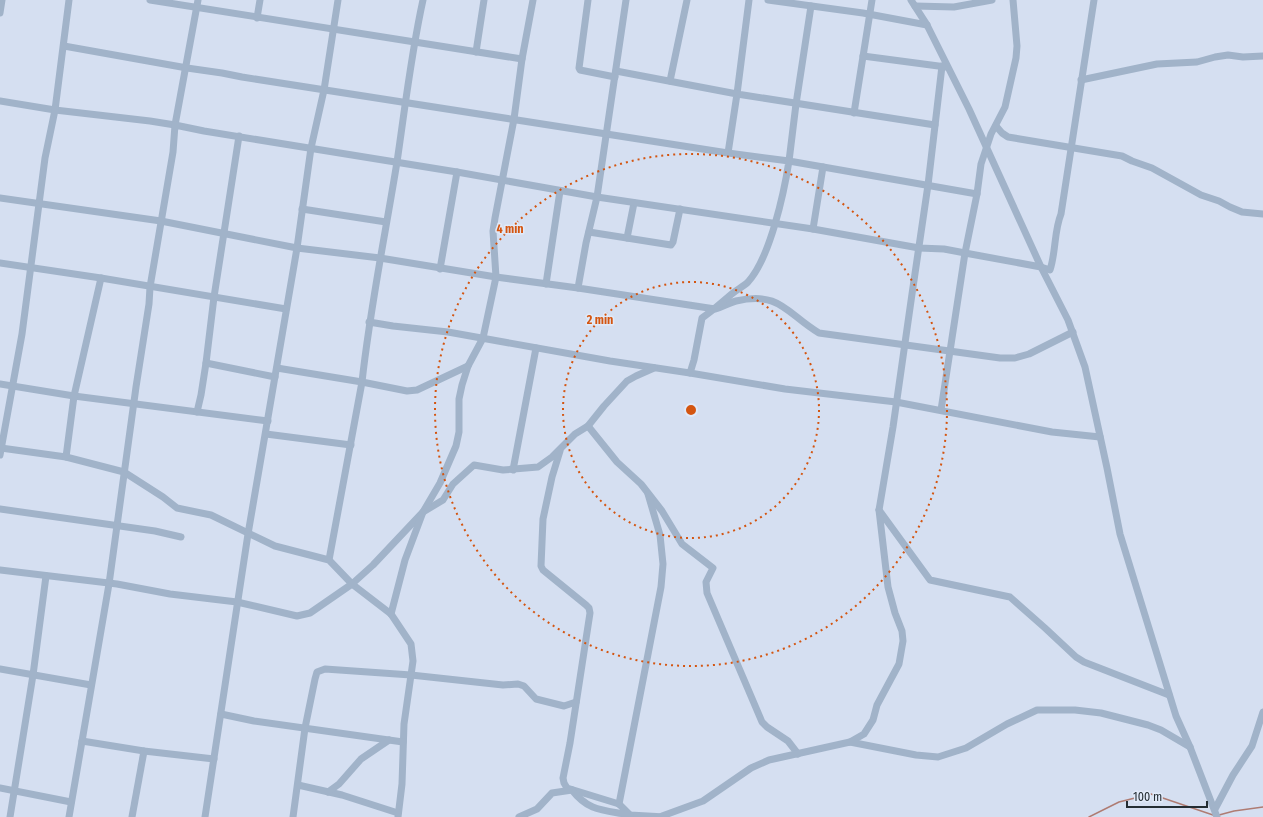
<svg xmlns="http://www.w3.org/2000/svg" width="1263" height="817" font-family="'Fira Sans Condensed',sans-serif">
	<rect width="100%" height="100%" fill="#d5dff1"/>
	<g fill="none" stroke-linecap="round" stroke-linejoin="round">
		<!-- stream -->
		<g stroke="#af7c73" stroke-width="1.5">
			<polyline points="1219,815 1234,811 1263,807"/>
			<polyline points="1089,817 1119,802 1151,794 1213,815"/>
		</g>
		<!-- minor -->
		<g stroke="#a1b3c9" stroke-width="7">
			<polyline points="150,0 522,59"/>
			<path d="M423,0C411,54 405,108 397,162C385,236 370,308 362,382L407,391L417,390L468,366"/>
			<polyline points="588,0 579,68 580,70 615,77"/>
			<path d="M626,0L597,197L586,243L578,288L715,309C723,307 728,303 736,301C780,291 786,313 819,333L1000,358H1015L1029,354L1073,332"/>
			<polyline points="749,0 737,94 935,125"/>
			<polyline points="768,0 863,13 927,25"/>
			<polyline points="911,0 927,25 969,109 1041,267 1068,320 1085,367 1107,468 1120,534 1176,716 1190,747 1217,817"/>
			<polyline points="811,6 796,104 789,161 977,194"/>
			<polyline points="915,6 954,7 992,0"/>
			<polyline points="0,13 2,0"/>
			<polyline points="257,18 260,0"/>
			<polyline points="64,46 187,68 222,73 242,77 728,153"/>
			<polyline points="476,52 484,0"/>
			<polyline points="863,56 946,67"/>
			<polyline points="1081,80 1157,64 1197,62 1215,57 1228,55 1243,57 1263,56"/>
			<polyline points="670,81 687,0"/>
			<polyline points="0,101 55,110 150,121 175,125 198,0"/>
			<polyline points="854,113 872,0"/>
			<polyline points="996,126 1002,133 1008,137 1122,156 1132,161 1152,168 1201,195 1219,201 1230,207 1242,212 1263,214"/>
			<polyline points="0,198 161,221 297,248 380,258 496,277 578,288"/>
			<polyline points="302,209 386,222"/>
			<polyline points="813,229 823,167"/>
			<polyline points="589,232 671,245 673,242 680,209"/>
			<polyline points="627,238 634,203"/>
			<polyline points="0,263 101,278 286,309"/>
			<polyline points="440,269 457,172"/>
			<polyline points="546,284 560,191"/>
			<path d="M369,322L393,326L448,332L610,361L690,373L694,360L702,318C714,310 723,301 733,293C738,289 744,286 748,282C770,258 784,193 789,161L728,153L737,94L616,71"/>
			<polyline points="206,363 214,297 239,136"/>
			<polyline points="277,368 362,382 329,560"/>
			<polyline points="690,373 785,389 896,402 1052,432 1100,437"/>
			<polyline points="0,384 74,396 268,421"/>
			<polyline points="941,410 965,253 977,194 981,164 991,134 1005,107 1016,58 1017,46 1013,0"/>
			<polyline points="197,412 201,395 206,363 275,377"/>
			<polyline points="588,426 617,462 641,484 662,511 682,544 713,568 706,582 707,593 762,722 767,727 788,741 798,754"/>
			<polyline points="266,434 351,445"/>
			<polyline points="1,448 66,457 124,472 163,497 177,508 211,515 275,546 329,560 352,584 391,614 411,644 413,661 404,724 402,784 398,817"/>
			<polyline points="560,451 552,477 543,519 541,566 543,570 586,605 589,608 590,613 570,743 563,778 564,783 567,788 619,804 630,815 665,817"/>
			<polyline points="0,455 22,334 45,158 55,110 69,0"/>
			<polyline points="66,457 74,396 101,278"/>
			<polyline points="513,470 536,348"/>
			<polyline points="0,509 155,531 181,537"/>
			<polyline points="879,510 930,580 1010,597 1045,628 1076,657 1084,662 1169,695"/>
			<polyline points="0,570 117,584 170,594 237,602 297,616 310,613 352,584 373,565 423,512 443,500 453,484 474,465 503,470 538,467 552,457 575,434 588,426 604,406 627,381 636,376 654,368"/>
			<polyline points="391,614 405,560 423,512 440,483 456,446 459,432 459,399 462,385 468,366 483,338 496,277 493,231 495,218 514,119 522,59 533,0"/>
			<polyline points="0,669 91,685"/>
			<polyline points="221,714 254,721 403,742"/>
			<polyline points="82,741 144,751 214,759"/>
			<polyline points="850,742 864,734 873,720 877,705 899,664 903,641 902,631 895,613 888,587 879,510 893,427 912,294 928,185 942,66"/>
			<polyline points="298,785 342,795 398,813"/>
			<polyline points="0,788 71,802"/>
			<path d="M572,790C589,812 604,810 630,815"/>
			<polyline points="328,792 339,784 361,759 389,740"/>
			<polyline points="619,804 661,587 663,564 660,535 648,494"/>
			<polyline points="1215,809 1233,775 1252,746 1263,712"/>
			<polyline points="662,816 703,801 751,768 769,760 850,742 916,755 938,757 966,748 1007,724 1037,710 1075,710 1101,713 1148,725 1161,730 1190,747"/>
			<polyline points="10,817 33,675 46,576"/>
			<path d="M69,817L109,584L136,387L149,304L150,287L173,152L175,125L204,131L457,172L597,197L813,229L919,248L944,249L965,253L1041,267L1050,270C1056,252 1054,231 1061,214L1094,0"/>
			<polyline points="132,817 144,751"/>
			<polyline points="205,817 248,534 297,248 311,148 324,90 338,0"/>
			<polyline points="293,817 305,728 315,679 317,672 325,669 411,675 503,685 518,684 524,686 536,699 564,706 576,702"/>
			<polyline points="519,817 537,809 552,793 572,790"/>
		</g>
	</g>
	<!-- distance rings -->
	<g fill="none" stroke="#d45510" stroke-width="2" stroke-dasharray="2 4">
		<circle cx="691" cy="410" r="128"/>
		<circle cx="691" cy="410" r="256"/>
	</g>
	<circle cx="691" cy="410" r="6" fill="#d45510" stroke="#e1eaf9" stroke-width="2"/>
	<g font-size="12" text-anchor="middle" font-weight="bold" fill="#d45510" stroke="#e1eaf9" stroke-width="3" stroke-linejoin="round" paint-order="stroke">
		<text x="510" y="233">4 min</text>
		<text x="600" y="324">2 min</text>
	</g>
	<!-- scale -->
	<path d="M1127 801v6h80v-6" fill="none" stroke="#242d33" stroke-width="2"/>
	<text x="1133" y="801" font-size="12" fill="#242d33" stroke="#e1eaf9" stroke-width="3" paint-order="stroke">100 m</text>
</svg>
